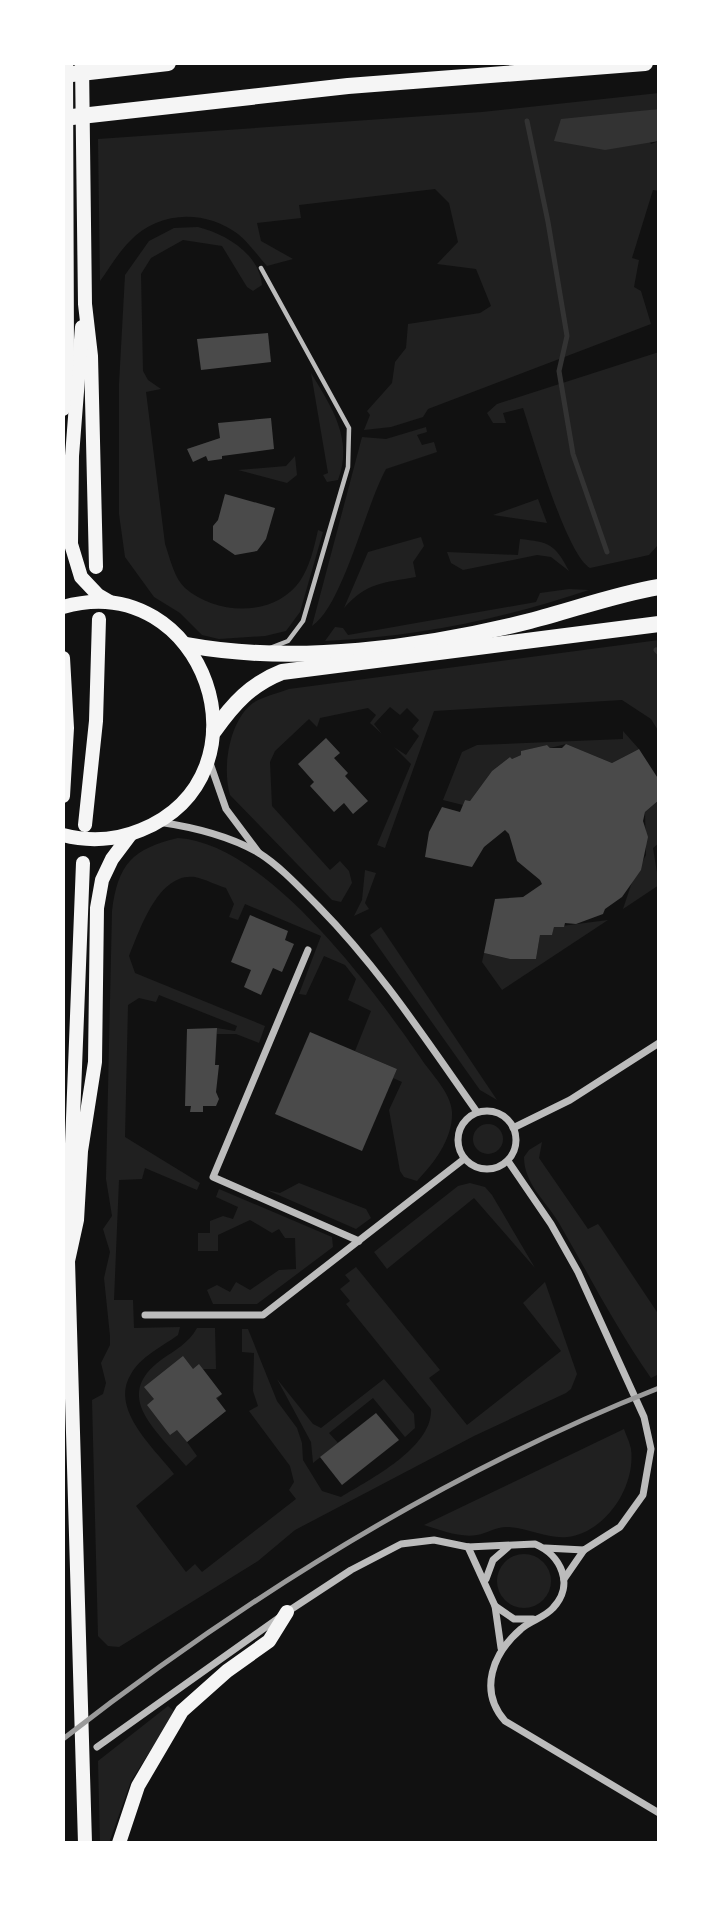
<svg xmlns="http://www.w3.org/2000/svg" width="722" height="1906" font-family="'Source Sans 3',sans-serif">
	<rect width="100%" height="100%" fill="#111"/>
	<!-- green -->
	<g fill="#202020">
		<path d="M659,93V109L631,113L651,144L659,141V191L653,190L632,258L639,260L634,287L641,291L651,324L428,409L423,417L391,427L364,430L370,415L367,411L392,383L395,362L406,348L408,324L480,313L491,306L476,269L437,264L458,242L449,203L435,189L299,205L301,218L257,223L261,241L293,259L267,266C258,256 249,243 238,234C204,209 158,211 129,242C118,253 109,269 100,281L98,139L482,112Z"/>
		<path d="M198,227C225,234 259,253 262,285L253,291L247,287L222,246L183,240L151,258L141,274L143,371L148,380L161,389L146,392L165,544C170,558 174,578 185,588C217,616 275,617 300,581C310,566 314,548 318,530L323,532L300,612L286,631L265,636L219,639L202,635L180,613L154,597L125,557L119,514V384L125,275L149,241L174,228Z"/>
		<path d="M659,352L658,545L649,555L590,568C566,554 533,438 523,408L503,413L506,423H493L487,413L497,404Z"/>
		<path d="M311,373C331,406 354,440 338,480L327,482L323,475L328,473Z"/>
		<path d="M426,427L427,432L417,435L422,445L434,442L437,452L386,469C365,507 343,605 312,626L362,437L386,439Z"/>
		<polygon points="295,456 297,475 287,483 238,470 286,466"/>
		<polygon points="538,499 547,523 493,515"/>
		<path d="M421,537L424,546L413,562L416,577C384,583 367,582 344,608L368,552Z"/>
		<path d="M520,539C549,542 555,544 569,571L551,557L537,555L463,570L451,563L447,552L518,555Z"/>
		<path d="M569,589L589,590C502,619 417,637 325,641L335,627L343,628L348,635L536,602L540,593Z"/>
		<path d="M659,640V732L651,719L622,700L434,711L385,848L377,845L411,764L394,747L406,755L419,736L412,729L419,720L407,708L400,715L390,707L374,724L382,734L370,723L376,715L368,708L320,718L317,727L309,719L275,751L270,762L272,806L330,870L340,861L349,871L352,883L341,902L332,900L230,795C222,768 229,721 253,703C262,697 278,693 289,689Z"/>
		<polygon points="623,731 639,749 612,763 566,744 550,748 547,745 522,751 521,755 512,759 510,757 492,771 470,801 465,800 463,805 443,800 462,752 477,745 623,739"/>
		<polygon points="659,800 659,843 653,848 659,885 623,909 632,882 646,855 645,812"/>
		<path d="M178,838C266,843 373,989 420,1057C430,1073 451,1092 452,1112C453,1139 434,1163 417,1181L404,1177L400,1171L389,1110L402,1082L393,1078L397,1069L355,1051L371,1011L348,1000L356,979L345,965L324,956L306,995L299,994L321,936L245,904L238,920L229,917L234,904L226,888C216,885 205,879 195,877C158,872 140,930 129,956L135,973L265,1026L259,1043L236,1034H217V1028L235,1031L237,1026L159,995L156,1002L139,998L128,1005L125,1137L200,1183L197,1190L145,1168L142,1179L119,1180L114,1300H133L134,1328L180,1327L178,1335C163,1346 140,1357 131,1374C109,1409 154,1448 174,1474L136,1506L186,1572L195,1564L202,1572L296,1499L289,1490L294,1482L290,1466L249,1411L258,1406L253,1391L254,1353L242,1352V1329H248L277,1401L297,1428L302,1443L303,1460L322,1491L341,1497C371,1479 433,1447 431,1409L346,1304L350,1301L340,1289L350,1281L345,1275L356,1267L440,1370L429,1378L467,1425L561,1351L523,1303L545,1282L577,1374L571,1389L566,1393L474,1436L295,1530L258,1561L119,1647L108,1646L98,1636L92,1400L103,1394L106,1383L101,1363L110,1345V1336L104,1278L110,1252L103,1229L112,1216L106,1179L112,911C118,864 132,849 178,838Z"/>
		<polygon points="365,870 376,873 365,903 369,909 354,916 362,900"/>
		<polygon points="608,920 502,990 482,962 484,953 510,959 536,959 540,935 552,935 554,927"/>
		<polygon points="381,927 497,1100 480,1090 370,935"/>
		<circle cx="488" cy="1139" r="15"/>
		<path d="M542,1142L539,1158L588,1229L598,1224L601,1228L659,1315V1374L651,1378C616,1328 589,1275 559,1223C546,1201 524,1184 524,1157L529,1150Z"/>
		<polygon points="299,1183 366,1209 371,1218 356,1229 267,1190 280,1193"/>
		<polygon points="470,1183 485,1187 492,1195 535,1268 474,1198 387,1269 374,1252 458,1186"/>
		<polygon points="219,1189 332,1237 333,1247 257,1304 213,1304 207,1290 217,1285 230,1292 236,1282 250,1290 279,1270 296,1269 295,1238 285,1238 279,1229 272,1233 250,1220 218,1235 218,1251 198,1251 198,1233 210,1233 210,1221 223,1216 233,1219 238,1207 216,1197"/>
		<path d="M197,1328H215L216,1369H203L222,1394L217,1399L226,1411L187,1442L197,1456L186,1466C158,1431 111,1397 161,1360C175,1350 189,1343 197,1328Z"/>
		<polygon points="277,1379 313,1424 321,1428 384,1379 414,1414 415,1428 405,1437 373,1398 329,1433 338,1443 313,1463 311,1442"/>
		<path d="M624,1429C626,1435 630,1443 631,1449C636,1487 605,1533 567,1537C548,1539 528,1528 509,1527C497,1526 488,1533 477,1535C460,1538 441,1530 424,1525Z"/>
		<circle cx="524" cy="1581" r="27"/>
		<polygon points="168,1706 175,1712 131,1781 109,1843 100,1843 98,1761"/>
	</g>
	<!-- water -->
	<polygon fill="#333" points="659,109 659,141 605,150 554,141 561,119"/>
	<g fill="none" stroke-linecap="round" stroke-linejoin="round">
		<!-- stream -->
		<g stroke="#333" stroke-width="5">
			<polyline points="527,121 548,222 567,336 559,371 573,454 607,552"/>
			<polyline points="656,650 659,653"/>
		</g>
	</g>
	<!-- building -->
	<g fill="#4a4a4a">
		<polygon points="268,333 271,362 201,370 197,339"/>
		<polygon points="271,418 274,449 222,456 222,459 208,461 206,456 193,462 187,449 220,438 218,423"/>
		<polygon points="225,494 275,508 266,539 257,551 235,555 213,540 213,526 218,520"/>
		<polygon points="326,738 340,753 334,758 348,773 345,776 368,801 353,814 344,803 334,812 310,786 314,782 298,764"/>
		<polygon points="566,744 612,763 639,749 659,780 659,800 645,812 643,821 648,837 641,870 622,897 605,909 603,914 576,924 565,923 564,927 554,927 552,935 540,935 536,959 510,959 484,953 495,899 523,897 542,884 540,880 517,861 509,834 505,830 484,847 472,867 425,857 429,832 442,807 460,812 465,800 470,801 492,771 510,757 512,759 521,755 521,751 547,745 550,748 562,748"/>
		<polygon points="250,915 288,931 285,940 294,944 282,972 273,968 261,995 244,987 251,970 231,962"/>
		<polygon points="217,1028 215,1065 219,1065 216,1092 219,1099 216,1106 203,1106 203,1112 190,1112 191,1106 185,1106 187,1029"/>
		<polygon points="310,1032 397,1069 362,1151 275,1114"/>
		<polygon points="183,1356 193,1369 199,1364 222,1394 216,1398 226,1411 187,1442 177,1430 170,1435 147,1405 154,1399 144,1387"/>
		<polygon points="376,1413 399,1440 342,1485 320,1457"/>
	</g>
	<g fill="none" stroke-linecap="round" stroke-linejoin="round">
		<!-- service -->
		<polyline stroke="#bcbcbc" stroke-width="4.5" points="261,268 349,428 348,467 303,621 288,641 270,648"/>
		<!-- minor -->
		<g stroke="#bcbcbc" stroke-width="7">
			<polyline points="210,763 226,809 259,853"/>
			<path d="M158,822C193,827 228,835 259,853C281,867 300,888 318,906C380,969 426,1040 477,1112"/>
			<polyline points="308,950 213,1177 359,1241"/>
			<circle cx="487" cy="1140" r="29"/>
			<polyline points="513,1128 570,1100 659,1043"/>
			<polyline points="508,1161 551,1224 578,1272 644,1417 651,1449 643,1495 620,1527 584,1550 545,1548"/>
			<polyline points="145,1315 263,1315 464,1159"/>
			<polyline points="468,1547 495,1606 514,1619 533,1619"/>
			<polyline points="486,1579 493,1560 508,1547"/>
			<polyline points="564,1579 584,1550"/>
			<polyline points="495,1606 501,1648"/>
			<path d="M97,1747L287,1612L351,1570L401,1544L434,1540L468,1547L535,1544C561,1555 575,1585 553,1608C544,1618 531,1620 521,1629C493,1653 478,1690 505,1721L659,1813"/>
		</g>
		<!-- primary -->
		<g stroke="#f5f5f5" stroke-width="14">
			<polyline points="82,63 85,304 91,356 96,567"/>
			<polyline points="82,327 72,456 71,544 81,577 98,595 110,602"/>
			<polyline points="63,409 67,354 66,63"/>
			<path d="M63,607C204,567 277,774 141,830C117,840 89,842 63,835"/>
			<polyline points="63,658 67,728 63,796"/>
			<polyline points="85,825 96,721 99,619"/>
			<polyline points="68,1246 83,863"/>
		</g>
		<!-- trunk -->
		<g stroke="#f5f5f5" stroke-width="14">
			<polyline points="85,1843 68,1261 77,1220 81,1151 95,1062 97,908 102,880 112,859 130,835"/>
			<polyline points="119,1843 138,1786 182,1711 227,1671 269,1641 287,1612"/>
		</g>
		<!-- motorway -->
		<g stroke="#f5f5f5" stroke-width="16">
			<polyline points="63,75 168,63"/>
			<polyline points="63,118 348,86 645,63"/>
			<path d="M187,645C296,665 423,648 530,621C573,610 616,594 659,587"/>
			<path d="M214,731C233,704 251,684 282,672L659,624"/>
		</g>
		<!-- rail -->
		<path stroke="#9a9a9a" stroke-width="5" d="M63,1739C246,1597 443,1473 659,1388"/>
	</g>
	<!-- border -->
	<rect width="722" height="1906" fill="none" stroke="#ffffff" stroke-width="130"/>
</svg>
